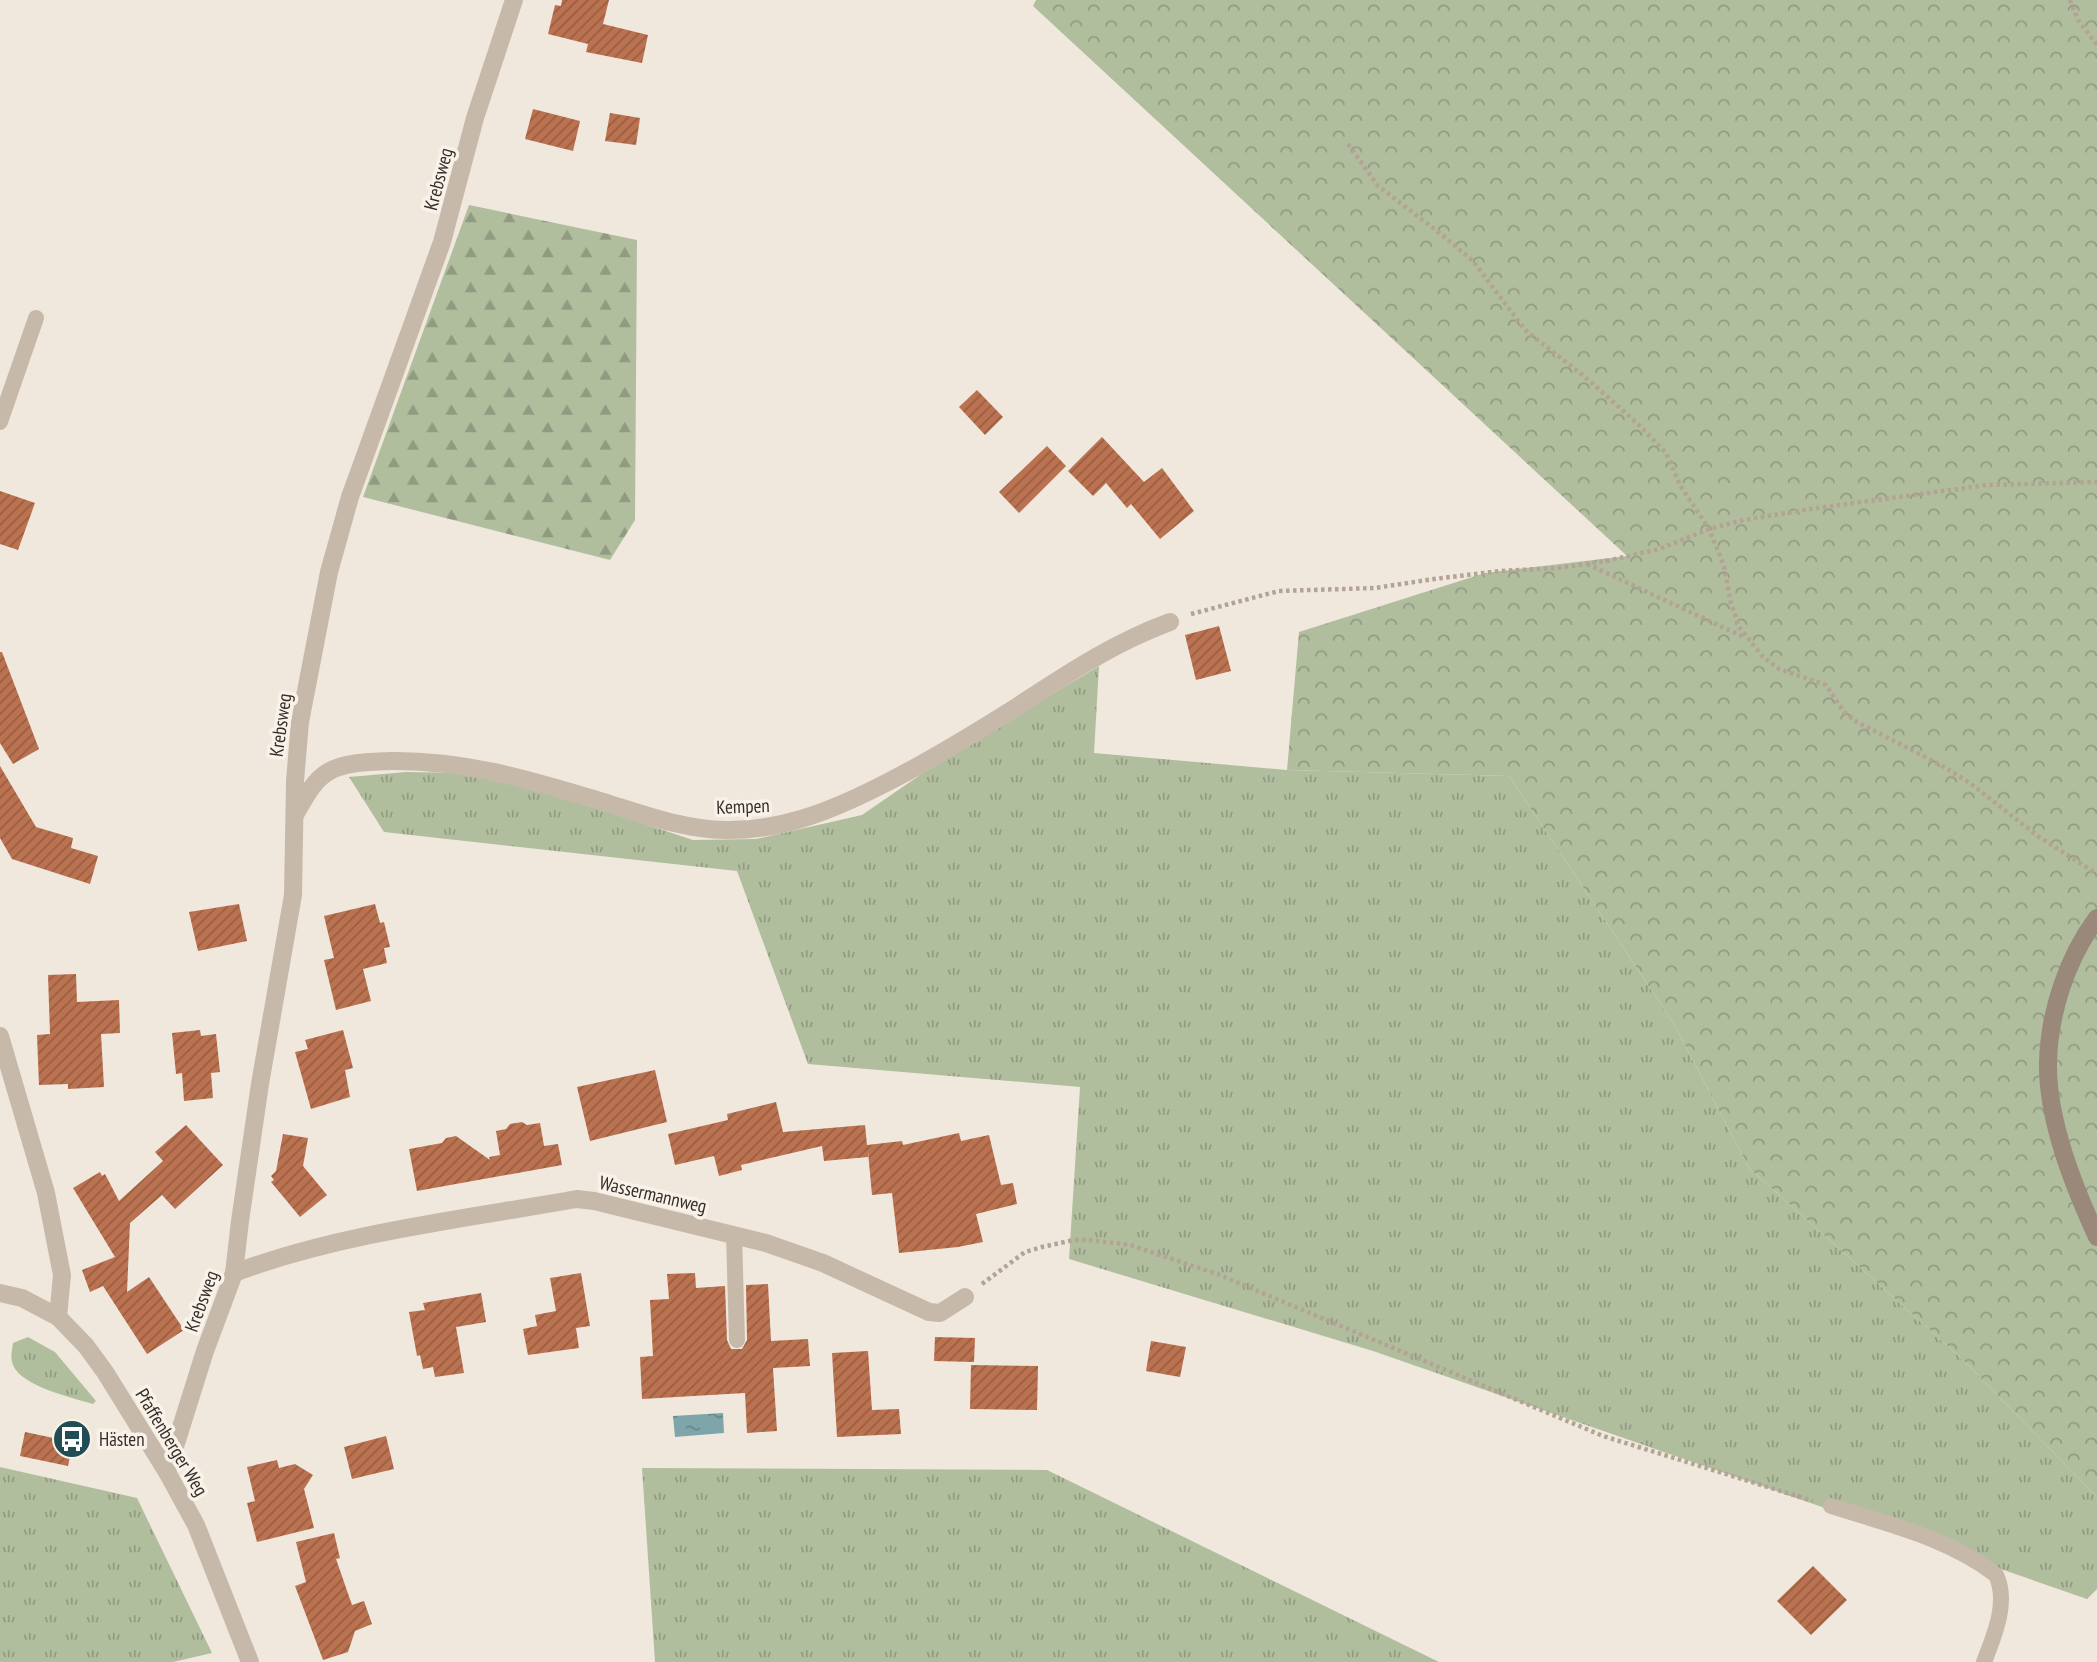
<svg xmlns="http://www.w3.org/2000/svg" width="2097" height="1662" font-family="'PT Sans Narrow',sans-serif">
	<defs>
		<pattern id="grass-tufts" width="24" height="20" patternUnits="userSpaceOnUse" patternTransform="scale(1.75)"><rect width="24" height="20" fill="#b1be9e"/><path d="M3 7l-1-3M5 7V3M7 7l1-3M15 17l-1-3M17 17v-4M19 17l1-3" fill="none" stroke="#919b81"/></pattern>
		<pattern id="forest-firs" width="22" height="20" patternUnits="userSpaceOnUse" patternTransform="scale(1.75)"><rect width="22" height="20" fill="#b1be9e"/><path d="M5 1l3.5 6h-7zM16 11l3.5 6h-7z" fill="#919b81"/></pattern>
		<pattern id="park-crowns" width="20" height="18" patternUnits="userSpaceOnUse" patternTransform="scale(1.75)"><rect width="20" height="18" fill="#b1be9e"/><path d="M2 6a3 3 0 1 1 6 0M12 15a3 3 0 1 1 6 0" fill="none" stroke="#919b81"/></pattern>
		<pattern id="water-ripples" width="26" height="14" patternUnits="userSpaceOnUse" patternTransform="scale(1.75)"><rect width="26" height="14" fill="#7ea5aa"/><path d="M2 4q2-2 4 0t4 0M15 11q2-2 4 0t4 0" fill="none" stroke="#68878a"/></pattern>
		<pattern id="building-hatch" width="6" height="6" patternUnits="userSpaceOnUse" patternTransform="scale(1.75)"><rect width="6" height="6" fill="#bb7250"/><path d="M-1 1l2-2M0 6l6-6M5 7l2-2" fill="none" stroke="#995e42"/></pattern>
	</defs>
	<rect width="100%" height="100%" fill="#f0e8dd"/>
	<!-- grass -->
	<g fill="url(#grass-tufts)">
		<polygon points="1099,666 1094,753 1287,770 1509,776 1674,1024 1749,1168 1961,1358 2097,1497 2097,1589 2087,1599 1373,1351 1069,1259 1080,1087 808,1064 737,871 384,832 349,777 406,772 470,773 557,795 693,840 756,839 862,815 936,764"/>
		<path d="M28,1337L55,1352L96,1401L93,1404C73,1398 21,1386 13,1365C10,1358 12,1350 13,1343Z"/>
		<polygon points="0,1467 137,1498 212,1653 173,1662 0,1662"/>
		<polygon points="642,1468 1047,1470 1439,1662 655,1662"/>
	</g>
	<!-- forest -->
	<polygon fill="url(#forest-firs)" points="469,205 637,240 635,520 610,560 363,497"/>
	<!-- park -->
	<polygon fill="url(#park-crowns)" points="1036,0 2097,0 2097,1497 1961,1358 1749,1168 1674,1024 1509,776 1287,770 1299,632 1485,573 1627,556 1033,6"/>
	<!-- water -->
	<polygon fill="url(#water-ripples)" points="723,1413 724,1433 675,1437 673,1416"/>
	<!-- building -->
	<g fill="url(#building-hatch)">
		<polygon points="562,0 609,0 603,24 648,35 642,63 586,52 588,44 548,34 555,5 561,6"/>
		<polygon points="533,109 580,121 573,151 525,139"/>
		<polygon points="610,113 640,118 636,145 605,141"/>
		<polygon points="977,390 1003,417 985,435 959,407"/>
		<polygon points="1102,437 1144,482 1162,468 1194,511 1160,539 1131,504 1127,508 1106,483 1093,496 1068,471"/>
		<polygon points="1047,446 1066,466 1019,513 999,492"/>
		<polygon points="0,491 35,503 18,550 0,544"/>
		<polygon points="1219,626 1231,671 1196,680 1185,635"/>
		<polygon points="0,652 2,652 39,749 13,764 0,743"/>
		<polygon points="0,766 36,827 73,838 71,848 98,856 90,884 12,859 0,838"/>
		<polygon points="239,904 247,941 198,951 189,912"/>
		<polygon points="375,904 380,923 384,922 390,947 384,948 387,963 363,969 371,1001 336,1010 324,960 334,958 324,916"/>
		<polygon points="76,974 77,1002 119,1000 120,1033 101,1034 104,1087 68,1089 68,1084 39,1085 37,1035 50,1034 48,975"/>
		<polygon points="200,1030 201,1036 216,1034 220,1072 211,1073 213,1098 184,1101 182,1073 176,1074 172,1033"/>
		<polygon points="343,1030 353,1068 345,1070 350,1097 311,1109 295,1052 308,1049 305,1040"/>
		<polygon points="655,1070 667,1122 590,1141 577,1087"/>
		<polygon points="776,1102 783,1132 865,1125 867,1145 902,1141 903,1145 959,1133 961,1141 989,1135 1001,1185 1013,1183 1017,1204 976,1214 983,1242 958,1247 899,1253 892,1193 872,1195 868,1152 868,1157 824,1161 822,1146 741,1165 742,1170 719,1176 714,1156 675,1165 668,1134 728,1120 727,1114"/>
		<polygon points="522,1122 527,1125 540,1123 544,1146 558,1144 562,1165 417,1191 409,1149 442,1143 446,1138 456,1136 490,1160 489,1157 500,1155 496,1131 506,1129 510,1124"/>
		<polygon points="186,1125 223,1165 175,1209 162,1195 130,1223 127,1292 149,1277 184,1330 147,1354 103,1286 90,1292 82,1270 115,1257 73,1188 100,1172 102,1176 105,1174 119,1201 163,1161 155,1152"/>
		<polygon points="283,1134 308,1138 303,1166 327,1195 300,1217 271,1182 274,1180 271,1176 276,1171"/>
		<polygon points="581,1273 590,1326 576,1328 579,1348 528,1355 523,1329 537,1326 535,1315 556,1311 550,1278"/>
		<polygon points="695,1273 696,1288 725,1286 727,1340 731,1349 742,1349 747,1340 746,1285 768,1284 771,1341 808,1339 810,1366 773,1368 777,1431 747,1433 745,1393 642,1399 640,1357 653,1356 650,1300 669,1299 667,1274"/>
		<polygon points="481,1293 486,1322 456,1327 464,1373 435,1377 433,1367 423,1369 420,1355 417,1356 409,1312 425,1310 423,1303"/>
		<polygon points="935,1337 975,1338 974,1362 934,1361"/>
		<polygon points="1151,1341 1186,1347 1180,1377 1146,1371"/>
		<polygon points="868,1351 872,1410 899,1409 901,1434 837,1437 832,1353"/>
		<polygon points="971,1365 1038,1366 1037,1410 970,1409"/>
		<polygon points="25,1432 73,1442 68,1466 20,1456"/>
		<polygon points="386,1436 394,1469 352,1479 344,1447"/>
		<polygon points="277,1460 279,1468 295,1464 313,1475 304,1489 314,1528 257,1542 247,1503 255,1501 247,1467"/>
		<polygon points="334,1533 340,1558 336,1559 352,1605 364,1601 372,1624 355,1631 348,1652 323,1660 295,1586 306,1582 296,1542"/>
		<polygon points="1813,1566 1847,1600 1811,1635 1777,1601"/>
	</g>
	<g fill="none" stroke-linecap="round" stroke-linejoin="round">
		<!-- path -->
		<g stroke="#b2a394" stroke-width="4.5" stroke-dasharray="3.5 3.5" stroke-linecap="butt">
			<polyline points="2070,0 2078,20 2097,45"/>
			<polyline points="1348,144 1378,186 1441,234 1473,261 1525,330 1585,377 1638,424 1666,453 1680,485 1709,529 1724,566 1731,603 1739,627 1763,657 1779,669 1826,685 1844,712 1857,722 1941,765 1970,783 2039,837 2097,874"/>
			<polyline points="1587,564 1744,637"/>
			<polyline points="1191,614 1279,591 1375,588 1434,579 1500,571 1558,568 1607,561 1659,549 1709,529 1744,520 1810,509 1987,485 2097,482"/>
			<polyline points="982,1284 1025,1252 1042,1247 1074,1240 1089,1240 1130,1245 1217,1274 1603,1436 1813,1501"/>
		</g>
		<!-- lane -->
		<g stroke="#c7b9aa" stroke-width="16">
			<polyline points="0,422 36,318"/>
			<polyline points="734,1235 737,1340"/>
			<path d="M1831,1506C1887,1524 1949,1538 1996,1575C2009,1602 1994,1636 1984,1662"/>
		</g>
		<!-- street -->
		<g stroke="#c7b9aa" stroke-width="18">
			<path d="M296,813C305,798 313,781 328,772C344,762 371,762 390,761C464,760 527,779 597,800C637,812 683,830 725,830C780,831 828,812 876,788C925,764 972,735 1018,706C1067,674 1115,642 1170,622"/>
			<polyline points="0,1036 46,1193 62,1275 58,1317"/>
			<path d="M234,1273C341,1233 464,1219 577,1199L594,1201L766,1243L823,1263L929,1312L940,1313L965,1297"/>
			<polyline points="0,1293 22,1298 58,1317 86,1346 105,1372 167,1472 196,1525 250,1662"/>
			<polyline points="167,1472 205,1351 234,1273 240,1221 260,1084 293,895 295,781 300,722 329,572 350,497 442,242 475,118 514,0"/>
		</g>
		<!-- secondary -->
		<path stroke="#9a897b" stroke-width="18" d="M2097,918C2067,958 2049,1013 2048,1063C2047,1120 2074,1187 2097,1237"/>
	</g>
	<!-- icons -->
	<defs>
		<symbol id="bus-disc" viewBox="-11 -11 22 22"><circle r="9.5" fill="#224c53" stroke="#f8f2e9"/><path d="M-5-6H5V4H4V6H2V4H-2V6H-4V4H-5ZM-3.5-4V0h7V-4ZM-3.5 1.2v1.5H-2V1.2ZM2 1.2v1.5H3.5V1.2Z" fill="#fff"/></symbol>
	</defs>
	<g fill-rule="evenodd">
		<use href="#bus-disc" x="50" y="1417" width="44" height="44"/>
	</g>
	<g text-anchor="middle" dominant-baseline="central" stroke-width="7" stroke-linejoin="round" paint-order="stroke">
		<!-- street labels -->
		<g font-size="19" fill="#352d29" stroke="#f8f2e9">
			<text transform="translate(438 179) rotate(-75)">Krebsweg</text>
			<text transform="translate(280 725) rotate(-82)">Krebsweg</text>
			<text transform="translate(743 806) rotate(-2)">Kempen</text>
			<text transform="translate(653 1194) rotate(13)">Wassermannweg</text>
			<text transform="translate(201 1301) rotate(-70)">Krebsweg</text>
			<text transform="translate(172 1442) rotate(59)">Pfaffenberger Weg</text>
		</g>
		<!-- poi labels -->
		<g font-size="19" fill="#352d29" stroke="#f8f2e9" text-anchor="start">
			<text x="99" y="1439">Hästen</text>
		</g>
	</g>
</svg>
